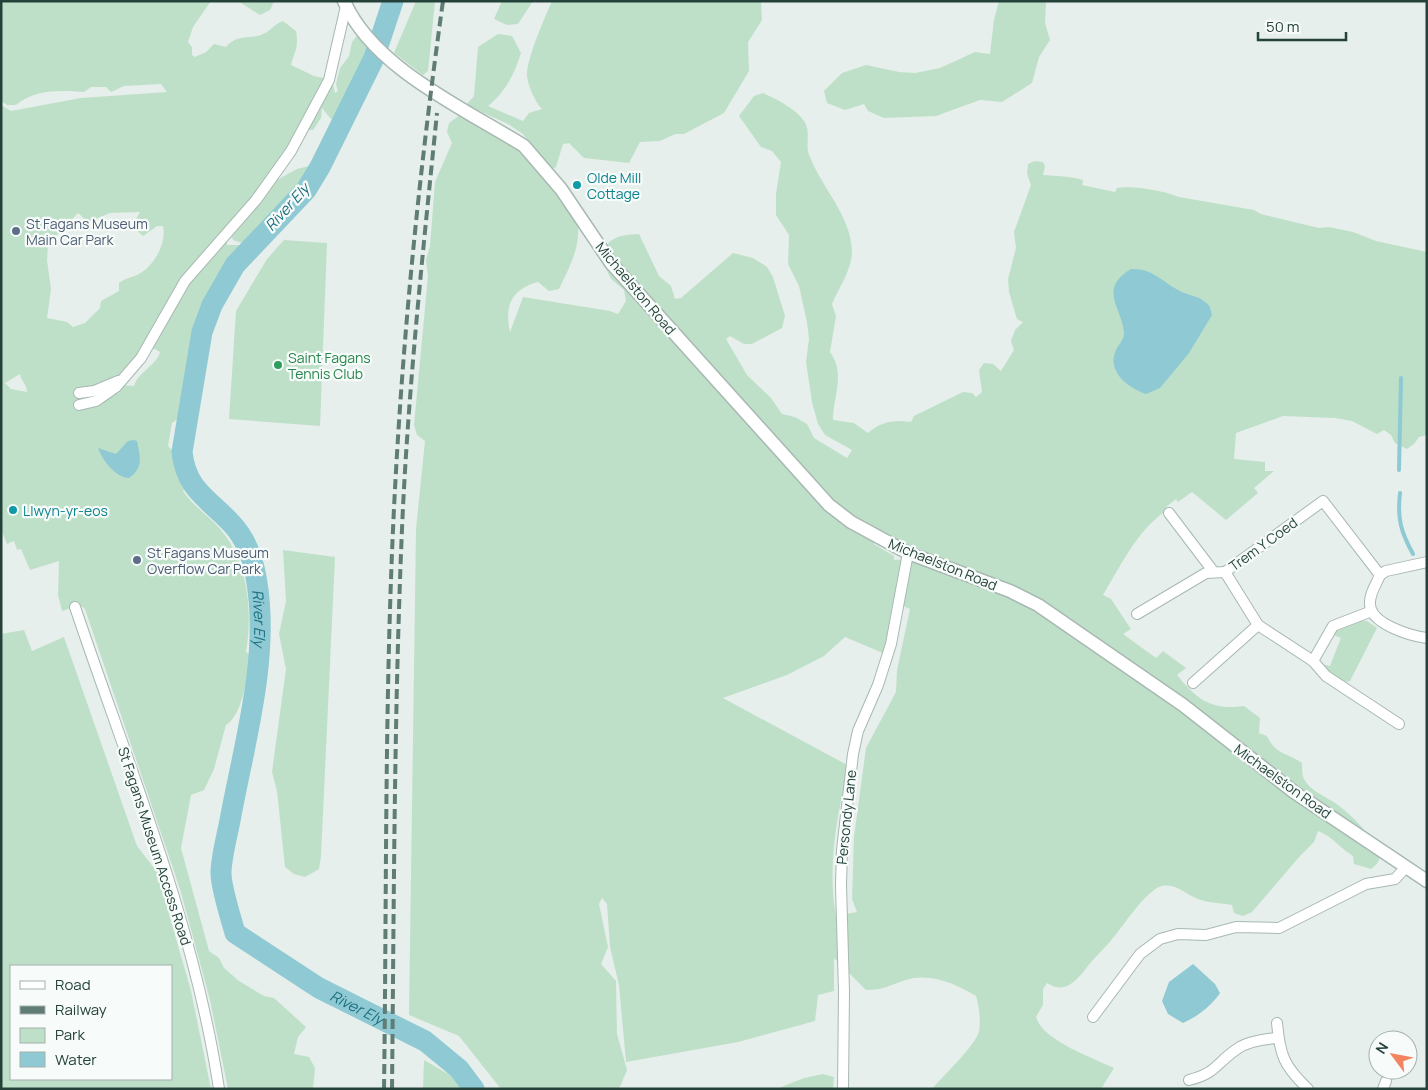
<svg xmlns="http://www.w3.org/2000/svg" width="1428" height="1090" font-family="Manrope,sans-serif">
	<rect width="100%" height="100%" fill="#e6efeb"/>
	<!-- green -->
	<g fill="#bfe0c8" fill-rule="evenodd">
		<path d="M1,1H211L193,27L188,42L192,47V55L195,57L206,52L214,44L226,47C238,33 251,40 263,34C271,31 274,24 283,21L296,31C299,47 295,50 291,65L314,76L332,80L335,93L338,91L336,84L340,68L349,56L352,42L356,37L363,34L371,46L364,75L347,95L346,113L342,118L336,120L331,119L322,108L321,118L313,130H300L275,178L277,180L297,169L313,165L317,170C313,186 305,199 294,211L279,212L277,215L280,224L273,232H253L245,244L233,240L232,237L227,239V245H239L243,251L239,263L226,262L229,280L225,287L207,293C203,310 189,326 192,344L197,343L204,354L195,363L188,362V384L190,386V394L184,398L185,414L172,423L168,446L174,452L173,458L177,465L176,473L184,474L186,483L183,491C193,506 208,515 220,529C248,561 253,611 246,652L251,656C247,675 243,715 226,725L214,769L204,790L191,795L181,848L209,951L219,958L224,968L239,981L264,996L274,998L306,1027L298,1037L294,1054L309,1057L315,1068L313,1089H228L210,1000L180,889L85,609L80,605L62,611L58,595L59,561L30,570L21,549L17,550L14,541L7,544L1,529V105L11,111L81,98L167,92L161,84L124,86L111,92L106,87H91L84,92C61,90 34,89 16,105H7L1,101ZM140,212L134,223L136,230L143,236L157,226H163C167,243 154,267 137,275C130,278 126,278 119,283V291L101,301L100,308L85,323L73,327L67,322L47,318L51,289L47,260L48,244L78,213L88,222L110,213ZM146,348L155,349L160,352C156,366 138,372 134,386L121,385L119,394L117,391L79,407V398L88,390L113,377L116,379ZM20,374C21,381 27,384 27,392L11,389L5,383Z"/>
		<polygon points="238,1 274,1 270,10 260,15"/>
		<polygon points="416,1 435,1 428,71 423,75 394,53"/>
		<polygon points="502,1 533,1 518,24 507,25 494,19"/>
		<path d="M552,1H761L762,20L748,42L749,71L724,113L684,134H675L660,141L640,142L629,163L584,158L569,143L563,144L556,167L550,171L523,134L508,124L466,105L474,96L478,47L498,34L512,36L521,53C514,75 506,91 488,106L523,121L529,113L542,109C535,102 528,86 527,76C526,60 545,17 552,1Z"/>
		<polygon points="999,1 1046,1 1045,23 1050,40 1039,57 1032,83 1002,102 980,100 936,116 884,118 868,111 864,104 845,110 827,103 824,91 842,73 866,65 899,72 915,73 940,68 975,52 990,54 994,20"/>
		<path d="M763,93C776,99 795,108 804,121C812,133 804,145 810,157C822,188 851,216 852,251C852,270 839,287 832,304L836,316L830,352C846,374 833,396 833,420L854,423L868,433C880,422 894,419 911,422L914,416L963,392L972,393L976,397L982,392L979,370L984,363L993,364L1001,371L1014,350L1011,341L1015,330L1023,322L1017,319L1009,292L1008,279L1016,248L1014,232L1031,185L1027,174L1028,164L1035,161L1043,162L1045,166L1043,175C1056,176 1071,176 1083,180L1082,185L1115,192L1117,188C1131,185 1165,191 1179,197L1254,210L1261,214L1319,228L1329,227L1353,232L1376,241L1427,252V435L1419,437L1414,444L1407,449L1395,443L1391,435L1384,430L1377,434L1352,421L1335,418L1283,416L1236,433L1234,459L1265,462V471H1274L1254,488L1258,493L1226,520L1192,492L1178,502L1176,499L1166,507V511C1138,529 1120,567 1103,595L1111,599L1131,629L1123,634L1156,658L1163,651L1186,668L1177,675C1196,698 1210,711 1244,706L1260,718L1259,733L1267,736C1276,755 1286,752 1302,763C1302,768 1302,775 1304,779C1310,791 1327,797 1338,805C1356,819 1370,834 1381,855L1377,864L1371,869L1354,864L1353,856C1340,848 1332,836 1318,831L1314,842L1300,856L1252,912L1243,916L1234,913L1232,905C1221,903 1208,903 1198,899C1185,894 1174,881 1159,887C1142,895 1121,930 1108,944C1103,950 1097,955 1092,961C1080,975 1068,997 1047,983L1043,989V1005L1036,1017C1042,1040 1093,1058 1114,1068L1101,1089H932C942,1077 977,1044 979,1031C981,1019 979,1007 976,996C957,984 929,972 906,980C890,985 884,990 866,990L834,958V991L818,995L815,1021L738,1042L626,1062L619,985L610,947L607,904L602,898L599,904L608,947L601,964L616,981L617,1034L627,1070L619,1089H501L459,1036L409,1015L416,529L425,441L417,435L414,425L428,276L426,260L430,246L435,182L452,143L447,132L449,123L460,115C479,120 505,124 521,137C532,145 577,216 578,227C580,249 568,270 559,289L549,291L538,282C512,289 504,305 510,332L523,297L610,311L618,314L626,301L624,290L611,279L601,259C607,237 618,235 639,234L659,276L671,286L675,299L681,298L733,253L753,258L767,267L773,277L785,316L782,328L752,344H744L730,336L726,339L747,375L771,398L782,414L795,417L807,424L814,438L847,458L852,450L825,435L818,424L812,402L806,362L809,339L807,322L799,286L788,264L789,235L776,215V194L781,162L772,151L761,147L739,116L754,96ZM850,519L913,551H918V548L935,557L894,560V556L874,544L875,541ZM892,606H903L910,609L897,670L896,692L866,748L854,837L852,899L857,912L836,916C827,866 837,814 849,766L723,698L787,675L824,656L845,637L885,654Z"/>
		<polygon points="284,240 327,243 320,426 229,419 236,311 267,259"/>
		<polygon points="283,550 335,557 321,856 319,869 305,877 294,874 285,867 277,791 272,772 286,669 279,634 286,601"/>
		<polygon points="1362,621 1367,621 1377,628 1350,681 1344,682 1323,670 1322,664 1330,666 1341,638 1333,635 1334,632"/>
		<path d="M24,630L32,651L64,637L137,846L157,872L191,991L211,1089H1V634ZM171,966V1079H11V966Z"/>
		<polygon points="424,1060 455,1078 461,1089 423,1089"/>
		<polygon points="823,1074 834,1077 833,1089 776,1089 804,1078"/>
	</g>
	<!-- water -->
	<g fill="#8ec9d4">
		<path d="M1131,269C1153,268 1162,282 1180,291C1187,295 1199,296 1205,302C1210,305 1211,310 1212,315L1189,353L1160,388L1146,394C1128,388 1106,371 1116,350C1119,344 1124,340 1124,333C1123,309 1097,289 1131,269Z"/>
		<path d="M134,440L137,441C140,456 144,468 129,478C115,477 103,461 98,448L116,454L128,441Z"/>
		<path d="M1193,964L1215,984L1220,993C1211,1006 1197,1017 1183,1023L1168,1014L1162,1001L1169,982Z"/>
	</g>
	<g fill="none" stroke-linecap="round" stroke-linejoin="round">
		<!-- stream -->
		<g stroke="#8ec9d4" stroke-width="4">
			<polyline points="1399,470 1401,378"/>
			<path d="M1400,493C1397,519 1401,532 1413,554"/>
		</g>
		<!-- river -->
		<path stroke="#8ec9d4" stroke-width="21" id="s1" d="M393,1L374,58L320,167L306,190L235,265L212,305L202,332L182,452C186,490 209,499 232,524C246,539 254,562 257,583C269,658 245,741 231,815C228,833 222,852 221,871C220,885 231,918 235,933L319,988L425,1041L459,1069L474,1089"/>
		<defs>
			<g id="minor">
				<polyline points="79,393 94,391 118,381"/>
				<polyline points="79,405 96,401 116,387 141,358 185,281 256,200 291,151 329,80 346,6"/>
				<polyline points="1169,513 1213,571"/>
				<polyline points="1380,575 1386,571 1427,562"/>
				<path d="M75,607C128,765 194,923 219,1089"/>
				<path d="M1372,611L1333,626L1313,661L1258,625L1225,572L1323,501L1380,575C1377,583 1369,594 1370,604C1370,624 1411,636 1427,638"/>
				<polyline points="1137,614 1206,573 1225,572"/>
				<polyline points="1313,661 1326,676 1399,724"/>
				<polyline points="1193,683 1258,625"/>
				<polyline points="1093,1017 1140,954 1160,939 1178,934 1206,935 1236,927 1279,928 1366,884 1395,879 1406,867"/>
				<path d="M1277,1023C1280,1056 1284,1066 1308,1089"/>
				<path d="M1189,1080C1217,1073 1216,1063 1237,1049C1248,1041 1265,1039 1278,1038"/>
				<polyline points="843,1089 844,992 841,885 842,850 853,754 858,731 878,685 891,644 908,553"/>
				<polyline points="1383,1089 1386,1081"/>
			</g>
			<path id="tertiary" d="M344,1C373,68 465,109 524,146L561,189L611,263L829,505L851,522L908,553L1010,591L1038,605L1183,705L1294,792L1427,881"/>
		</defs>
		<!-- minor casing -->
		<use href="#minor" stroke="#a8b8b2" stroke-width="12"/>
		<!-- tertiary casing -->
		<use href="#tertiary" stroke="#a8b8b2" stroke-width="15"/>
		<!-- minor -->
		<use href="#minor" stroke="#fff" stroke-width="10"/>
		<!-- tertiary -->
		<use href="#tertiary" stroke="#fff" stroke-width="12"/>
		<!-- rail -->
		<g stroke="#5f7d75" stroke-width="4" stroke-dasharray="10 5" stroke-linecap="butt">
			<path d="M384,1089C387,877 384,665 397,454C406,303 422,151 443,1"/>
			<path d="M392,1089C394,902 394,715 402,529C408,390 423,251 437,113"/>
		</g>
	</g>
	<!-- markers -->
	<g fill="#0f9aa8" stroke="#f7fbf9" stroke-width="2">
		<circle cx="577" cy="185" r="5"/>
		<circle cx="13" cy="510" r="5"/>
	</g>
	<g fill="#5c6f8a" stroke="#f7fbf9" stroke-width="2">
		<circle cx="16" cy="231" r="5"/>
		<circle cx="137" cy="560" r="5"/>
	</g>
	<circle fill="#2e9e5b" stroke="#f7fbf9" stroke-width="2" cx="278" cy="365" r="5"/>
	<g text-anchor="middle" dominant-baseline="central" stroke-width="4.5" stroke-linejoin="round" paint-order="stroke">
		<!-- culture labels -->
		<g font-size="14" fill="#0d838f" stroke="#f7fbf9" text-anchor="start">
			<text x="587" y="177">Olde Mill<tspan x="587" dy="16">Cottage</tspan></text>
			<text x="23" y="510">Llwyn-yr-eos</text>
		</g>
		<!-- service labels -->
		<g font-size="14" fill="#4e5e75" stroke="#f7fbf9" text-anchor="start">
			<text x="26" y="223">St Fagans Museum<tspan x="26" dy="16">Main Car Park</tspan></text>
			<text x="147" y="552">St Fagans Museum<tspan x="147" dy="16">Overflow Car Park</tspan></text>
		</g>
		<!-- street labels -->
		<g font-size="14" fill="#24423a" stroke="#f7fbf9">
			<text transform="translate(636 288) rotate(50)">Michaelston Road</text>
			<text transform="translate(1263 544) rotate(-36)">Trem Y Coed</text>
			<text transform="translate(943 564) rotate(22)">Michaelston Road</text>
			<text transform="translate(1283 781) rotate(36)">Michaelston Road</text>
			<text transform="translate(846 817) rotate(-84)">Persondy Lane</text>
			<text transform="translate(155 846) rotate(72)">St Fagans Museum Access Road</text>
		</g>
		<!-- leisure labels -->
		<g font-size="14" fill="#27864d" stroke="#f7fbf9" text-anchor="start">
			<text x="288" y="357">Saint Fagans<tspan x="288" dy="16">Tennis Club</tspan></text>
		</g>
		<!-- water labels -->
		<g font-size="15" font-style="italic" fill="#1c6f80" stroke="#f7fbf9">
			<text transform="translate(287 207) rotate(-48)">River Ely</text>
			<text stroke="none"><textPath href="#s1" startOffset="699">River Ely</textPath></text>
			<text stroke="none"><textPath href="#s1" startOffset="1162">River Ely</textPath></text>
		</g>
	</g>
	<!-- border -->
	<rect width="1428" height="1090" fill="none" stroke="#24423a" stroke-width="5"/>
	<!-- legend -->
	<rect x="10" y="965" width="162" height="115" fill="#f7fbf9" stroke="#a3b1ad"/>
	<rect x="20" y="981" width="25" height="8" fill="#ffffff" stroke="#a3b1ad"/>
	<text x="55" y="990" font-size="15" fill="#24423a">Road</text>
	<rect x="20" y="1006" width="25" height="8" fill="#5f7d75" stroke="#a3b1ad"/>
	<text x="55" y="1015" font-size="15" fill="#24423a">Railway</text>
	<rect x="20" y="1028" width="25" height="15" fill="#bfe0c8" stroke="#a3b1ad"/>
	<text x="55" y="1040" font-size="15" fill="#24423a">Park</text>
	<rect x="20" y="1052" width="25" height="15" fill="#8ec9d4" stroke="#a3b1ad"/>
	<text x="55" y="1065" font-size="15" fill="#24423a">Water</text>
	<!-- north arrow -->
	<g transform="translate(1393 1055) rotate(302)"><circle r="24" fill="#f7fbf9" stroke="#a3b1ad"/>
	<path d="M0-4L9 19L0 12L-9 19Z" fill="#f4845f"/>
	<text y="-8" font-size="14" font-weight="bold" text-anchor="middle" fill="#24423a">N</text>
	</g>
	<!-- scale -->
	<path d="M1258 32v8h88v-8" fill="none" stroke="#24423a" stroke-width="2.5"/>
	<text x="1266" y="32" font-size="15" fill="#24423a" stroke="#f7fbf9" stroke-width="4" paint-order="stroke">50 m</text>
</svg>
